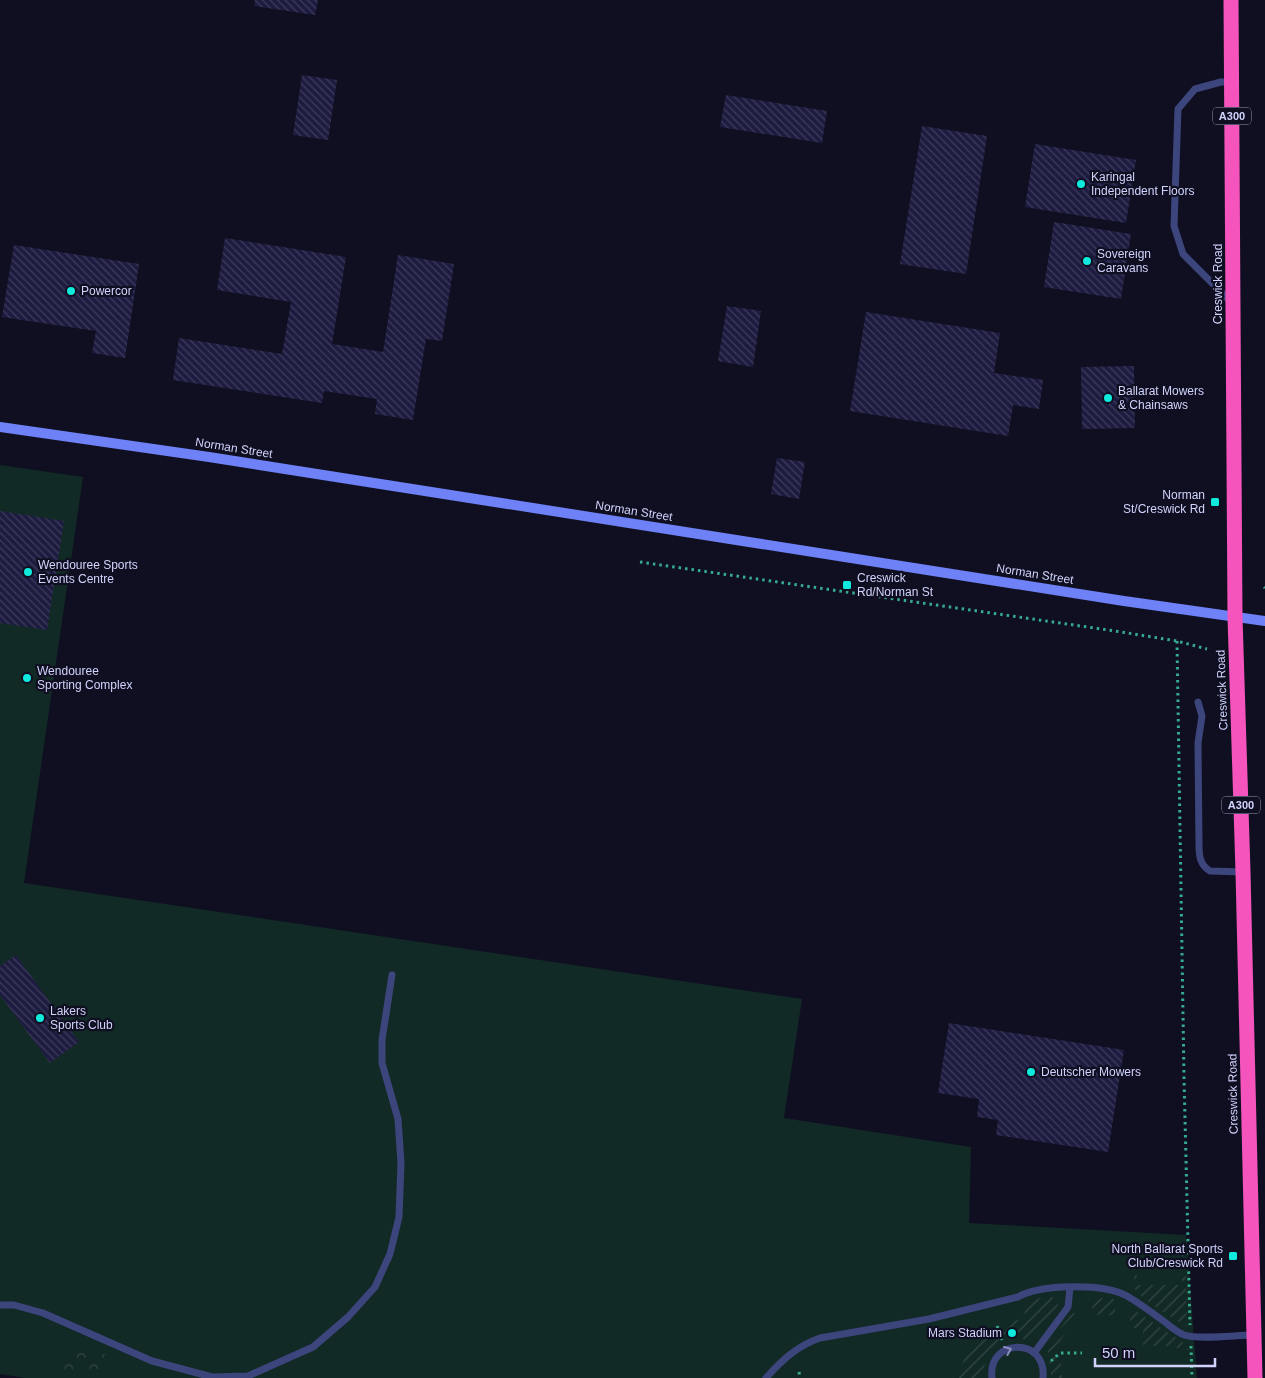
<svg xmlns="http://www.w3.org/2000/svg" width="1265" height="1378" font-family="Helvetica,sans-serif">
	<defs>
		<pattern id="forest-crowns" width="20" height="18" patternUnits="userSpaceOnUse" patternTransform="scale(1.25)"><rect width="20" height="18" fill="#122a25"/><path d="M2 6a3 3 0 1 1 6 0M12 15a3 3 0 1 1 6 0" fill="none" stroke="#334846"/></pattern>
		<pattern id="garden-furrows" width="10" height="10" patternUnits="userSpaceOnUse" patternTransform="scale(1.25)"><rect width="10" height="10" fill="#122a25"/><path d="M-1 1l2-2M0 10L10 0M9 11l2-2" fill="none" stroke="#334846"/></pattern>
		<pattern id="building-back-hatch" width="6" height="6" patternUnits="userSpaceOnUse" patternTransform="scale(1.25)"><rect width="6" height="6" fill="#1d1c40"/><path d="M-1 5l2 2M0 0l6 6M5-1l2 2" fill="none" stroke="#3d3c5c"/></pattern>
	</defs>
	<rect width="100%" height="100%" fill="#0f0f21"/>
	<!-- grass -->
	<polygon fill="#122a25" points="0,465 83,477 24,883 802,999 784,1118 971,1147 969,1223 1186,1235 1197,1378 25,1378 0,1374"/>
	<!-- forest -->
	<polygon fill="url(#forest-crowns)" points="64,1347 105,1354 100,1378 61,1371"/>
	<!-- garden -->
	<g fill="url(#garden-furrows)">
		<path d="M1182,1244H1185L1187,1326C1179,1323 1142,1299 1137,1292C1132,1287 1134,1279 1135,1273H1137L1136,1282L1139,1285H1182Z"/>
		<path d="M1048,1296L1055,1298C1057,1302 1059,1305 1057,1309C1055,1314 1041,1334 1036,1337C1029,1341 1020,1338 1013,1339C992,1340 983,1360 983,1378H959C966,1338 988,1329 1024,1318L1026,1302Z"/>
		<polygon points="1107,1297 1115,1300 1115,1316 1091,1314 1094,1300"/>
		<polygon points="1134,1311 1139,1313 1188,1346 1188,1350 1170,1346 1143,1346 1143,1328 1130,1328 1130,1316"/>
		<path d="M1074,1312L1076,1319L1075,1322L1070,1326L1054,1350L1061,1364L1062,1378H1051C1052,1369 1048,1362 1048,1354C1048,1342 1066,1320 1074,1312Z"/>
	</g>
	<!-- building -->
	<g fill="url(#building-back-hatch)">
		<polygon points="255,0 318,0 315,15 254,6"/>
		<polygon points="302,75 337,80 328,140 293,135"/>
		<polygon points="726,95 827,111 822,143 720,127"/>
		<polygon points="922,126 987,136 966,274 900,264"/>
		<polygon points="1035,144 1136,160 1126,223 1025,207"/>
		<polygon points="1054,222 1131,234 1121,299 1044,287"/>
		<polygon points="225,238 346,257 332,344 383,352 398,255 454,264 442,341 426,339 413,420 375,414 377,399 324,391 322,403 173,380 179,338 282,354 291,302 217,290"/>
		<polygon points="14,245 139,264 125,358 92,353 96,331 2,317"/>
		<polygon points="727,306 761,311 753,367 718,361"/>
		<polygon points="866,312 1000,333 994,373 1043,380 1039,409 1013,405 1008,436 850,411"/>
		<polygon points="1134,366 1135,428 1082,429 1081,367"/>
		<polygon points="777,458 805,462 799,499 771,494"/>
		<polygon points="0,511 64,521 47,630 0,623"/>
		<polygon points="16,955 79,1042 50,1063 0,995 0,966"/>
		<polygon points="949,1023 1124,1050 1108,1152 996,1135 998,1120 977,1117 979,1099 938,1093"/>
	</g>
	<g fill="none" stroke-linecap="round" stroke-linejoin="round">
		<!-- path -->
		<g stroke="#36ab91" stroke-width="3" stroke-dasharray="2.5 4" stroke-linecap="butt">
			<polyline points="640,562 1115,631 1177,641 1207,649"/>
			<polyline points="1264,587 1265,588"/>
			<polyline points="1177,641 1184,1077 1190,1325"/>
			<polyline points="997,1326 1002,1340"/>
			<polyline points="1191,1346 1192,1378"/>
			<polyline points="1051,1361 1060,1353 1082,1353"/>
			<polyline points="799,1372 800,1378"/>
		</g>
		<!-- lane -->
		<g stroke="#3d457d" stroke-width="7">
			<polyline points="1231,302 1183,254 1174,226 1178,109 1195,89 1221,82 1232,82"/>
			<path d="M1198,702L1202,716L1198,743L1199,845C1199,856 1200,865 1210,871L1243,872"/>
			<polyline points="0,1305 14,1305 43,1313 152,1361 212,1377 248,1376 313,1347 348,1317 375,1287 390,1254 399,1217 401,1163 398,1119 382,1063 382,1040 392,975"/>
			<polyline points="1034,1353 1068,1307 1070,1288"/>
			<path d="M766,1378C782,1360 797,1346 820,1338L929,1319L1018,1297C1040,1284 1104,1283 1127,1296C1139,1303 1150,1311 1162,1320C1169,1325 1176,1332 1184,1335C1200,1340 1236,1335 1253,1335"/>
			<path d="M992,1378C987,1338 1047,1336 1043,1378"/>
		</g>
		<!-- secondary -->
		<polyline stroke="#6e81f6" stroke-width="10" points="0,427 209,457 1124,601 1265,621"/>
		<!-- highway -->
		<polyline stroke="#f454bb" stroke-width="15" points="1231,0 1235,617 1243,872 1255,1378"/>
	</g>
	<!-- one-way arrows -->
	<defs><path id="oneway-chevron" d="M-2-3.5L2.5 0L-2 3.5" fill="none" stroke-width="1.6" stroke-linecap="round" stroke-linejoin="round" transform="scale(1.25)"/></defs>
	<use stroke="#878cbc" href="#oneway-chevron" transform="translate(1008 1350) rotate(-23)"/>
	<!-- markers -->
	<g fill="#0feadd" stroke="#0f0f21" stroke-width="2">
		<circle cx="1081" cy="184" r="5"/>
		<circle cx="1087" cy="261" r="5"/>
		<circle cx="71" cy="291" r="5"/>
		<circle cx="1108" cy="398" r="5"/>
		<rect x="1210" y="497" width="10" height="10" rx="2.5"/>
		<circle cx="28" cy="572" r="5"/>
		<rect x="842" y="580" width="10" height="10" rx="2.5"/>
		<circle cx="27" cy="678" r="5"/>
		<circle cx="40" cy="1018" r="5"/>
		<circle cx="1031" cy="1072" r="5"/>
		<rect x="1228" y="1251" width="10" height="10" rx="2.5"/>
		<circle cx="1012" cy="1333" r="5"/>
	</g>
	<g text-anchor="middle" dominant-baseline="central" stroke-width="4.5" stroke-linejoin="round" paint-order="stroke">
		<!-- shield labels -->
		<g fill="#0f0f21" stroke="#9798ba" stroke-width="1">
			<rect x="1213" y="107.5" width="38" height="17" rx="4"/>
			<rect x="1222" y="796.5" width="38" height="17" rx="4"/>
		</g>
		<g font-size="11" font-weight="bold" fill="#d1d3fc">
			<text x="1232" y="116">A300</text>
			<text x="1241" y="805">A300</text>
		</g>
		<!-- poi labels -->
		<g font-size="12" fill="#d1d3fc" stroke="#0f0f21" text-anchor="start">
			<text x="1091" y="177">Karingal<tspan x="1091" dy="14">Independent Floors</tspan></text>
			<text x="1097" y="254">Sovereign<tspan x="1097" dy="14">Caravans</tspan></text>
			<text x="81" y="291">Powercor</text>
			<text x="1118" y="391">Ballarat Mowers<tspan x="1118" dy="14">&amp; Chainsaws</tspan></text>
			<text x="1205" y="495" text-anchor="end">Norman<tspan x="1205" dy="14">St/Creswick Rd</tspan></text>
			<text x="38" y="565">Wendouree Sports<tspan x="38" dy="14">Events Centre</tspan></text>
			<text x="857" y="578">Creswick<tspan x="857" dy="14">Rd/Norman St</tspan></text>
			<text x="37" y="671">Wendouree<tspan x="37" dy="14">Sporting Complex</tspan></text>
			<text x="50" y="1011">Lakers<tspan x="50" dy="14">Sports Club</tspan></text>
			<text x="1041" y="1072">Deutscher Mowers</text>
			<text x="1223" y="1249" text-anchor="end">North Ballarat Sports<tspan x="1223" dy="14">Club/Creswick Rd</tspan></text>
			<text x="1002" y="1333" text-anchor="end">Mars Stadium</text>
		</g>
		<!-- street labels -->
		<g font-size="12" fill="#d1d3fc" stroke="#0f0f21">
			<text transform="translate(1218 284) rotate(-90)">Creswick Road</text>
			<text transform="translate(234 448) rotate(9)">Norman Street</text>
			<text transform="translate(634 511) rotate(9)">Norman Street</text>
			<text transform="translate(1035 574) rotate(9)">Norman Street</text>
			<text transform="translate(1222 690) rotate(-92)">Creswick Road</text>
			<text transform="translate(1233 1094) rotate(-91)">Creswick Road</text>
		</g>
	</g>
	<!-- scale -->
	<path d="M1095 1358v8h120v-8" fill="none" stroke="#d1d3fc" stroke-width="2.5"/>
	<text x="1102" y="1358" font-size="15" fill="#d1d3fc" stroke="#0f0f21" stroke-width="4" paint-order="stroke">50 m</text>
</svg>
